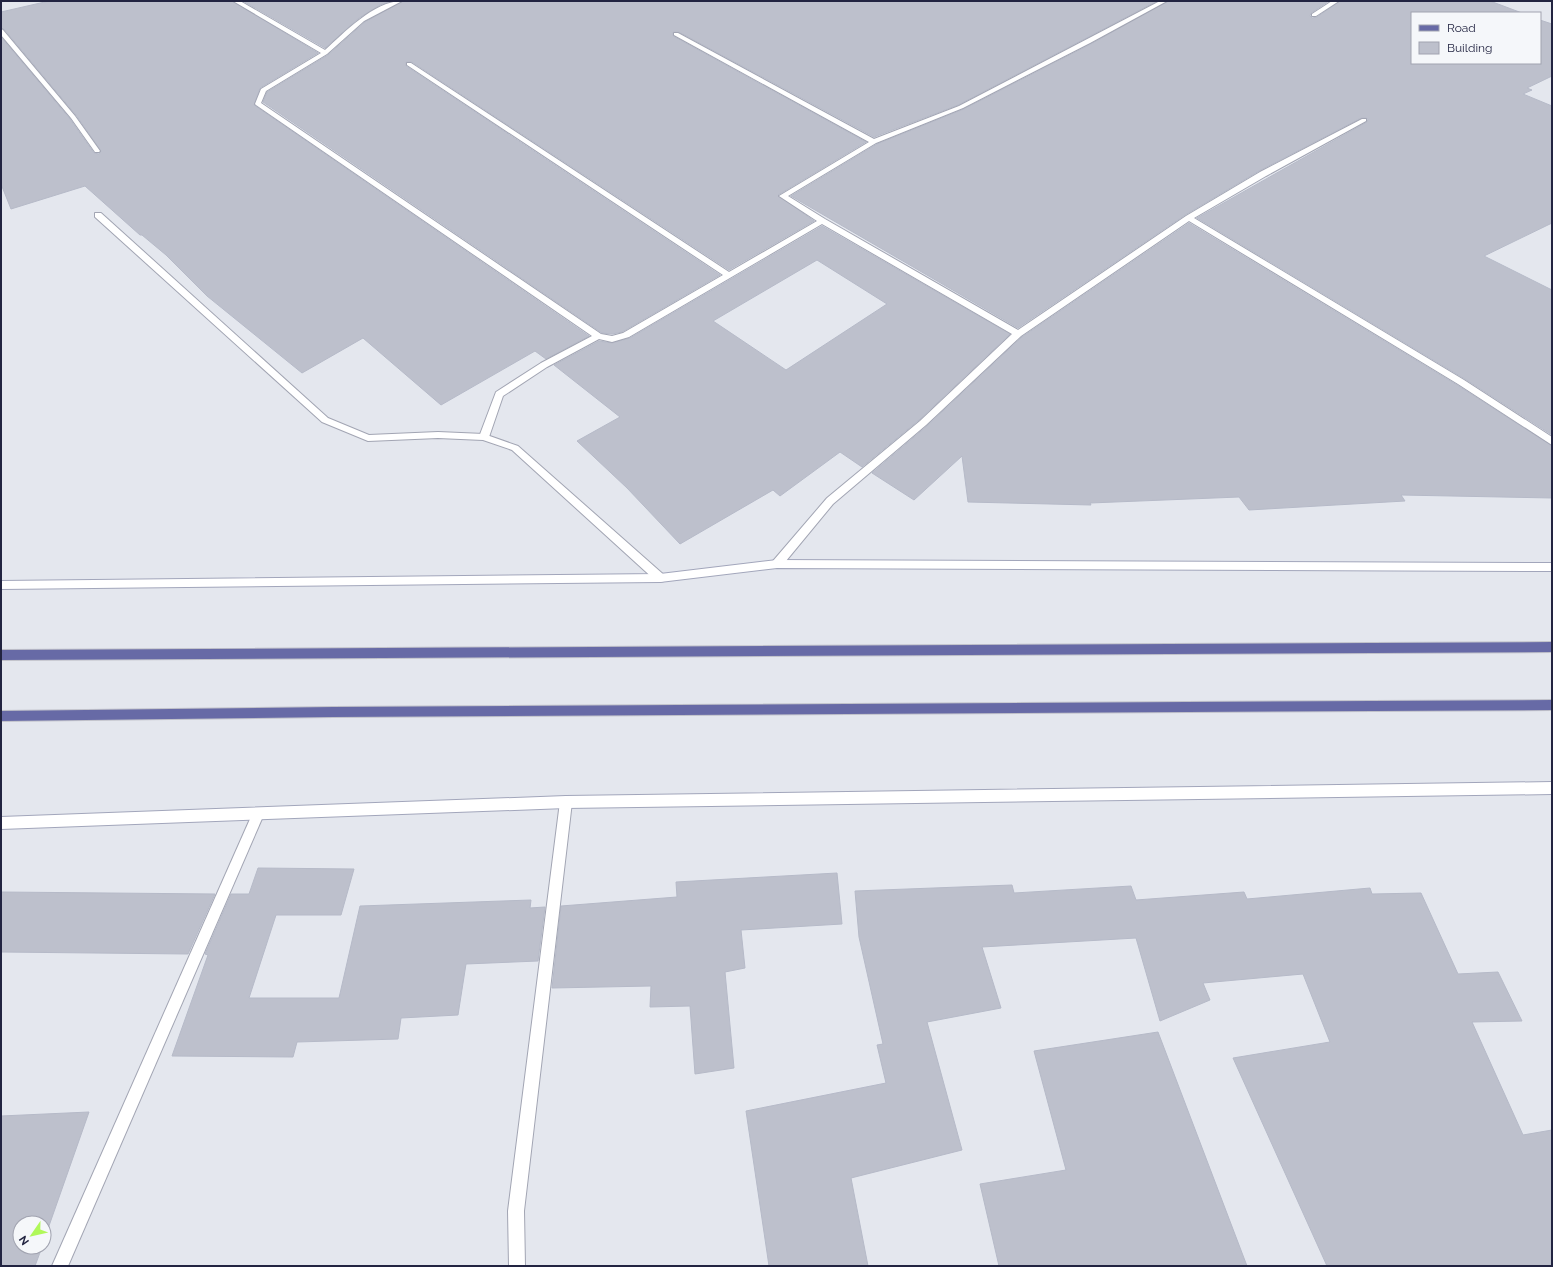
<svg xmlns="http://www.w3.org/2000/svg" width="1553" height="1267" font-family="Raleway,sans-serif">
	<rect width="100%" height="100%" fill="#e4e7ee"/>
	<!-- building -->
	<g fill="#bdc0cc" stroke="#b6bac8" fill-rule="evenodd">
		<polygon points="49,1 232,1 318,53 260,88 254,105 589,336 546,359 535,351 441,405 363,338 302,373 207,296 166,255 142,235 140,235 85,186 11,209 1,184 1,37 70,119 94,153 99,154 101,151 76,115 4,29 1,28 1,12"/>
		<polygon points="243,1 391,1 380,5 359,18 325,48"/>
		<polygon points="403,1 1157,1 958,105 874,137 679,32 673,32 673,36 866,142 778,195 814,221 729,270 412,62 406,62 406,66 720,275 622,332 612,334 602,333 263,102 267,92 328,55 365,22"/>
		<polygon points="1168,1 1329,1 1311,13 1310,16 1312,18 1317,17 1340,1 1490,1 1522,13 1412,13 1412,63 1540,63 1540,20 1552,24 1552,76 1527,88 1532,90 1523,94 1552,106 1552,223 1484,256 1552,290 1552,435 1465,379 1197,218 1367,122 1368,119 1366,118 1361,118 1259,171 1185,215 1018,328 791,196 877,144 964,109 1091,44"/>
		<polygon points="1189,223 1457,385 1552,446 1552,498 1401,495 1405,501 1249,510 1239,497 1090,503 1091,505 968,502 962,456 914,500 872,473 927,426 1022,337"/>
		<path d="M822,226L1010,334L919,420L862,467L840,452L780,496L773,490L680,544L627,488L577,441L620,417L554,365L599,341L612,343L630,338ZM817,260L887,304L786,370L713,321Z"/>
		<polygon points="258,868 354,869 341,915 276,915 249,998 339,998 360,906 531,900 530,908 545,907 538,961 466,964 458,1015 401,1018 398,1039 297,1042 293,1057 172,1056 208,955 205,954 231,894 249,894"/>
		<polygon points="837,873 842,924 741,930 745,968 725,972 734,1068 695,1074 690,1006 650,1007 651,986 552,988 561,906 677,897 676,882"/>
		<polygon points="1012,885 1014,893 1131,886 1136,900 1244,892 1247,899 1370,888 1372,894 1421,893 1458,974 1498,972 1522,1021 1472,1022 1523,1135 1552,1130 1552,1266 1327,1266 1233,1058 1330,1042 1303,974 1203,983 1210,1000 1160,1021 1136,938 982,947 1001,1008 927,1022 962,1150 851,1178 868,1266 769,1266 746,1111 886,1083 877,1045 883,1044 859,937 855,891"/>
		<polygon points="1,892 215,894 188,954 1,952"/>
		<polygon points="1158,1032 1247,1266 999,1266 980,1184 1066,1170 1034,1051"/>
		<polygon points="89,1112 44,1240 44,1223 20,1223 20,1247 42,1247 35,1266 1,1266 1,1116"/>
	</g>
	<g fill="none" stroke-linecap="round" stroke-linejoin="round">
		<defs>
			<polygon id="service" points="95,213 101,213 328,418 369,435 438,432 484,434 518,446 664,575 665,578 664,581 660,582 656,581 512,450 483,440 438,438 368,441 322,422 95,217"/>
			<g id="minor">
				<path d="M233,1H240L325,50C344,33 374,1 402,1L364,21L327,54L266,91L261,103L601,334L612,336L623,333L723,275L407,65V63H411L729,272L817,221L779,196L869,142L674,35V33H678L874,139L959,106L1160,1H1167L1090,43L963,108L876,143L788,196L825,219L1018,330L1186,216L1260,172L1362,119H1366V121L1266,176L1194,218L1464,380L1552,437V445L1458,384L1189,221L1021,336L926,425L833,504L781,567L777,568L773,567L772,564L773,561L827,498L920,421L1012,334L822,224L629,337L612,342L599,339L547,367L503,396L489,437L487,439H481L479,437L496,392L541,363L592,336L256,105L255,104L261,89L321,53Z"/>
				<polygon points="1332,1 1339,1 1316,16 1312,16 1312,14"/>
				<polygon points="1,29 3,30 75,116 100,151 99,152 95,152 71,118 1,35"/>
				<polygon points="566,796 570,798 572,802 524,1211 525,1266 509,1266 508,1211 560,802 562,798"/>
				<polygon points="258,808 262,810 264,814 68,1266 52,1266 254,810"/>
			</g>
			<g id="secondary">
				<polygon points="777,560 1552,563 1552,571 777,568 660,582 1,589 1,581 660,574"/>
				<polygon points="1552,782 1552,794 566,808 1,829 1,817 566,796"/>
			</g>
			<g id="primary">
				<polygon points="1552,642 1552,652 1,660 1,650"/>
				<polygon points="1552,700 1552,710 333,717 1,721 1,711 333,707"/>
			</g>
		</defs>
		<!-- service casing -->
		<use href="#service" stroke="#a2a5b3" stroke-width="2"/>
		<!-- minor casing -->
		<use href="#minor" stroke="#a2a5b3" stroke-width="2"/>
		<!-- secondary casing -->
		<use href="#secondary" stroke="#a2a6bb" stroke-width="2"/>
		<!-- primary casing -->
		<use href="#primary" stroke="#c1c2ca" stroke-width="2"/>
		<!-- service -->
		<use href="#service" fill="#fff" fill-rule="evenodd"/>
		<!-- minor -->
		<use href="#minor" fill="#fff" fill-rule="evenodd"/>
		<!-- secondary -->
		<use href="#secondary" fill="#fff" fill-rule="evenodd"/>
		<!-- primary -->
		<use href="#primary" fill="#676aa6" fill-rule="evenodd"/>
	</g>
	<!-- border -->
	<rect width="1553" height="1267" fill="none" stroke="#222441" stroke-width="4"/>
	<!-- legend -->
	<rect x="1411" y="12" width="130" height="52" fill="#f5f7fa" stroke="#a1a3b0"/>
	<rect x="1419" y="25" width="20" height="6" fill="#676aa6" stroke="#a1a3b0"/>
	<text x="1447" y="32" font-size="12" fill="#222441">Road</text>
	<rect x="1419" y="42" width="20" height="12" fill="#bdc0cc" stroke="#a1a3b0"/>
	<text x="1447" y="52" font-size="12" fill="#222441">Building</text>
	<!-- north arrow -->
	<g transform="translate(32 1235) rotate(236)"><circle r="19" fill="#f5f7fa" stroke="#a1a3b0"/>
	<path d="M0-3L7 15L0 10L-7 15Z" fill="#b0f859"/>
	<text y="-6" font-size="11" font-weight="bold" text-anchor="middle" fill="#222441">N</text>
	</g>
</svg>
